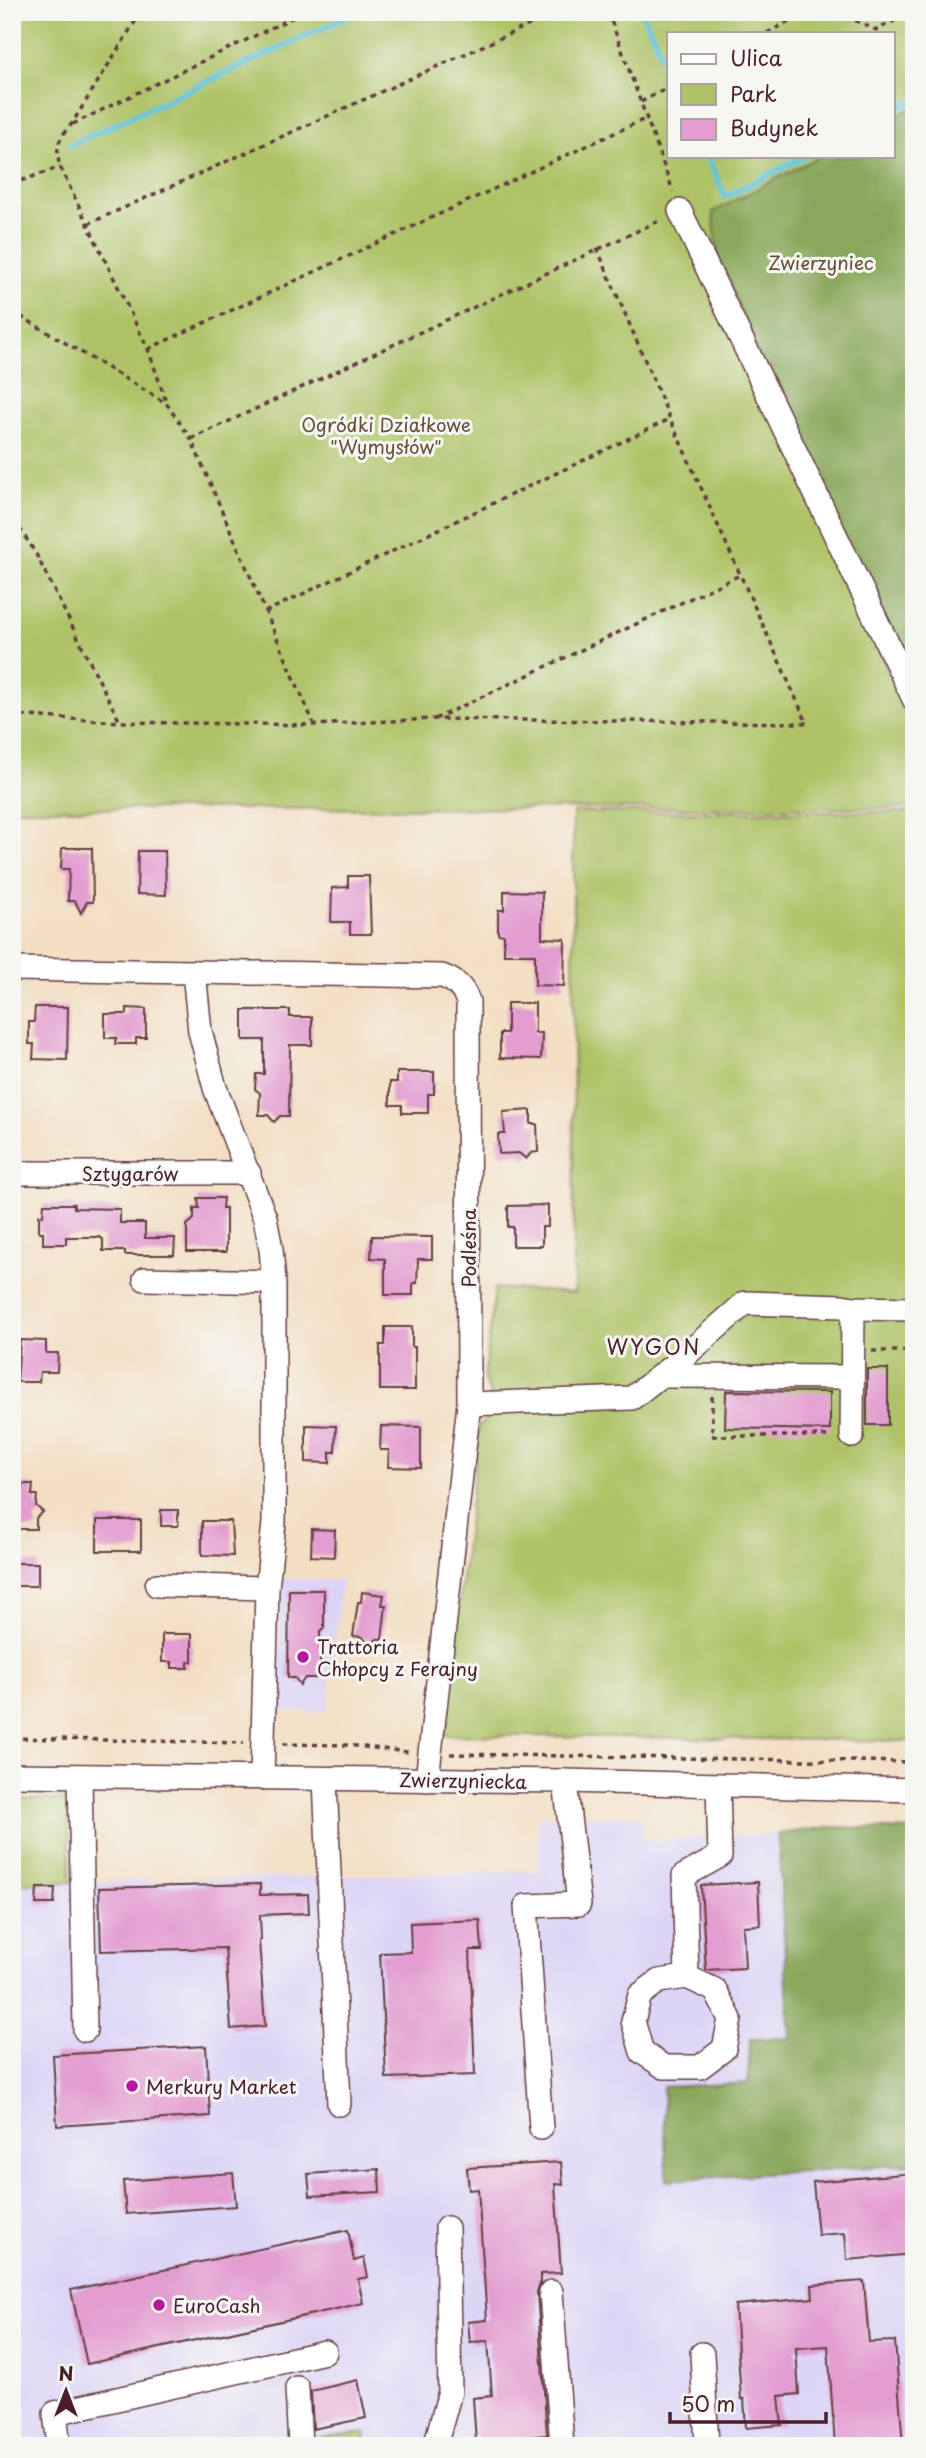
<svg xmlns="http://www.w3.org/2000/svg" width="926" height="2458" font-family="'Playpen Sans',sans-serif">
	<rect width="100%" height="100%" fill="#f6f6f2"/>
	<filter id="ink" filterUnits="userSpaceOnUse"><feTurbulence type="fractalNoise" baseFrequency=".0143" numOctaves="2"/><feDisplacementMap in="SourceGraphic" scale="14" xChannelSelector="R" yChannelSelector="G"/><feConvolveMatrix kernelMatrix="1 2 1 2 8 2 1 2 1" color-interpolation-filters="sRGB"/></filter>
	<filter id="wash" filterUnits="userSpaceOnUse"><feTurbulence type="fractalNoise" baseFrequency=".00686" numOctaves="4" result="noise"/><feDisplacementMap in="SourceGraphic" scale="28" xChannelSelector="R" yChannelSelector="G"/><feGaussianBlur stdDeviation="1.57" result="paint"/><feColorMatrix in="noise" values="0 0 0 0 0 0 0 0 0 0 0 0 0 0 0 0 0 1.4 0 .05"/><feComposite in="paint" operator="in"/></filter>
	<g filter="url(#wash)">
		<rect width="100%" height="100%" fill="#f3dfc4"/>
		<!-- built -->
		<g fill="#ddd5f6">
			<polygon points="281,1579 342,1580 327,1711 278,1711"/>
			<polygon points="538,1816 642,1816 643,1840 778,1834 790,2038 748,2083 667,2180 914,2164 914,2446 12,2446 12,1884 539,1871"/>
		</g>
		<!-- green -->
		<g fill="#aec266" stroke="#7c7048" stroke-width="2">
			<polygon points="12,12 914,12 914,107 893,118 893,33 669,33 669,156 820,156 713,212 718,255 914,735 914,808 12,809"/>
			<polygon points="573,812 914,812 914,1741 445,1735 479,1426 490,1416 490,1393 484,1380 495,1288 574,1293"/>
			<polygon points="12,1785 56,1785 65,1793 12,1792"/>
			<polygon points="12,1799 68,1800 71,1882 12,1884"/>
			<polygon points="365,2433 366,2446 307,2446 307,2439"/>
		</g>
		<!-- forest -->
		<g fill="#8aa85b" stroke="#6a6443" stroke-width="2">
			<polygon points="914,107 914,735 718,255 713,212 820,156 893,156 893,118"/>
			<polygon points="830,1827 914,1830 914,2164 667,2180 663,2087 748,2083 750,2039 790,2038 778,1834"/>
		</g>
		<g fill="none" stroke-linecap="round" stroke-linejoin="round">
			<!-- stream -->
			<g stroke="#5bc3d8" stroke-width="6">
				<polyline points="642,12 669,71"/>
				<polyline points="893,111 914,100"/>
				<polyline points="70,145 358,12"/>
				<polyline points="707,156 725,197 805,156"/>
			</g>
		</g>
		<g id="blocks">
			<!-- building -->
			<g fill="#e39dd0">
				<polygon points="62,848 92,848 93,902 87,902 81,913 75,901 68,901 69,869 61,869"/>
				<polygon points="138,851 165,851 166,895 137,894"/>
				<polygon points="348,876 369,876 371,934 350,934 350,922 331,922 332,888 348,887"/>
				<polygon points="504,891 542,892 542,938 565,939 564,986 535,985 535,954 504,954 504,935 498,934 498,910 504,910"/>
				<polygon points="507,1003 535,1003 535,1033 542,1033 541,1059 500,1058 500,1033 507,1033"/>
				<polygon points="35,1007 68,1007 67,1060 33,1059 34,1044 29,1044 29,1022 34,1022"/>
				<polygon points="127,1008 146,1009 146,1038 136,1038 136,1044 115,1044 116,1038 105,1038 105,1014 127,1014"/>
				<polygon points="243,1010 290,1010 290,1017 312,1017 312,1045 290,1045 289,1116 280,1116 274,1122 268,1115 259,1115 260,1093 255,1089 256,1074 264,1074 264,1040 243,1040"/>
				<polygon points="397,1072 434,1072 434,1094 428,1094 428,1113 402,1113 402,1105 390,1105 390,1082 397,1082"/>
				<polygon points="531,1110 531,1124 537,1124 538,1152 531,1153 526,1159 519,1153 499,1154 498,1134 505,1134 503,1112"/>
				<polygon points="198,1198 223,1198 222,1208 226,1208 226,1252 187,1252 187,1225 194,1219 194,1208 199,1208"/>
				<polygon points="44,1204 74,1204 74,1208 120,1209 120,1223 145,1223 145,1238 175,1238 174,1255 125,1255 125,1251 103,1251 103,1239 99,1237 66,1237 66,1244 43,1244 43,1232 39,1232 39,1215 43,1216"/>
				<polygon points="548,1205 548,1227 542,1227 542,1246 513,1246 513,1227 508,1227 508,1206"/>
				<polygon points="372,1236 432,1237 432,1259 418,1259 417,1283 413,1283 413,1295 385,1295 385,1259 371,1258"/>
				<polygon points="385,1327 412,1327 412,1347 415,1347 415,1390 380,1390 380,1345 385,1345"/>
				<polygon points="20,1340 46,1341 46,1353 58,1353 57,1372 40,1372 39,1382 17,1382"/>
				<rect x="867" y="1369" width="21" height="56"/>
				<polygon points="726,1391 830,1392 830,1430 725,1428"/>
				<polygon points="306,1425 336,1426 335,1452 330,1452 330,1463 306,1462"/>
				<polygon points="381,1426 421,1427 421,1468 388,1467 389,1450 380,1450"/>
				<polygon points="12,1484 33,1484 32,1495 37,1495 36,1506 43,1512 36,1518 36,1529 12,1529"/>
				<rect x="161" y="1510" width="17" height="16"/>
				<rect x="97" y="1520" width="44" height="31"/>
				<polygon points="202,1521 231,1521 233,1556 202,1555"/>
				<polygon points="312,1529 335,1530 334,1557 311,1556"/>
				<rect x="12" y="1563" width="26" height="23"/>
				<polygon points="289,1590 324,1590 324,1628 320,1632 320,1678 305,1678 300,1685 295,1678 288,1678"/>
				<polygon points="362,1592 384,1595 382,1605 386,1605 382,1639 377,1639 369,1646 363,1637 353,1636 358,1602 361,1602"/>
				<polygon points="162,1634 192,1634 192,1662 188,1662 188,1668 172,1668 172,1662 162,1662"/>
				<polygon points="758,1882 760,1925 743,1926 745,1968 706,1970 701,1885"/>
				<polygon points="260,1884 260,1895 308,1894 309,1913 260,1915 261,1940 259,1940 265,2026 231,2029 225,1948 101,1951 99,1888"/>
				<polygon points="37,1888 55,1888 54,1904 36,1904"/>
				<polygon points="480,1920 482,1950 470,1950 475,2075 386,2078 380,1953 411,1952 410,1923"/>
				<polygon points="206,2046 210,2116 57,2126 53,2055"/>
				<polygon points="561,2162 563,2184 555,2184 561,2273 540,2274 540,2283 537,2292 547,2435 476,2441 473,2398 492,2396 488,2341 470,2342 468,2322 487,2320 478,2189 469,2190 467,2168"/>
				<polygon points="379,2169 380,2192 310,2196 308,2174"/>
				<polygon points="233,2173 236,2206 126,2214 123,2181"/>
				<polygon points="914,2173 914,2254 847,2260 845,2233 818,2235 813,2182"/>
				<polygon points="348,2230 354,2261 364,2258 368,2277 358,2279 363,2303 87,2364 71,2290"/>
				<polygon points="864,2281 869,2342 895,2341 903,2446 835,2446 828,2346 796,2348 799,2394 779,2396 782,2425 746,2428 744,2399 741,2399 735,2305 813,2298 812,2285"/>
				<polygon points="358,2380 366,2418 313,2429 311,2391"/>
			</g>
		</g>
	</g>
	<g filter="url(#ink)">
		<use href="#blocks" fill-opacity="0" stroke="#633c42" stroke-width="2"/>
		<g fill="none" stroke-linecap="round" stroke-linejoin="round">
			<defs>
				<g id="minor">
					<polyline points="680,211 914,699"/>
					<polyline points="12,969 194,972 200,1031 215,1088 265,1218 271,1249 274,1282 274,1523 267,1588 262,1778"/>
					<path d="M194,972L442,976C456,981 462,987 468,1001L469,1404L427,1780"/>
					<polyline points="12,1173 249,1173"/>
					<polyline points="145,1279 274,1282"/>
					<polyline points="853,1308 914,1309"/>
					<polyline points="661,1376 852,1377"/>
					<polyline points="469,1404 632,1398 680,1360 745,1303 842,1306 853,1308 852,1436"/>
					<polyline points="157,1585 267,1588"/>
					<polyline points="12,1775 565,1781 914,1790"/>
					<polyline points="80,1776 85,2030"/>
					<polyline points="325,1779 339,2104"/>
					<polyline points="687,1977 715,1990 730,2019 724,2049 700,2067 664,2067 642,2052 633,2021 640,1995 659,1981 687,1977 684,1876 720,1856 718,1785"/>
					<polyline points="541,2128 526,1906 579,1904 565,1781"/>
					<polyline points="551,2292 562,2446"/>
					<polyline points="702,2354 707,2446"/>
					<polyline points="297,2388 300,2446"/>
					<polyline points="59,2446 55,2413 325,2352"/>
					<polyline points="435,2446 450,2392 447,2228"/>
				</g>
			</defs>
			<!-- minor casing -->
			<use href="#minor" stroke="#633c42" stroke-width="26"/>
			<!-- path -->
			<g stroke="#633c42" stroke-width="3.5" stroke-dasharray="5 5" stroke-linecap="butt">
				<path d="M141,12L71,125C58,138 55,149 60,167L148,349L166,401"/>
				<polyline points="608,12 673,191"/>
				<polyline points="837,12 876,30 912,12"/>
				<polyline points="767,33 806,12"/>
				<polyline points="641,102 669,87"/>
				<polyline points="73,124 304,12"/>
				<polyline points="12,184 60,167"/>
				<polyline points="88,224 558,12"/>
				<polyline points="12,311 166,403 191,439 314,724"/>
				<polyline points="148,349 647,118"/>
				<polyline points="191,439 661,220"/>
				<polyline points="12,522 20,529 36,554 120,722"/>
				<polyline points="265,612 670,419"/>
				<polyline points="12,715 120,722 314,725 434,719 807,723 670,419 597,248"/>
				<polyline points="435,719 740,575"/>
				<polyline points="872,1351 914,1351"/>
				<polyline points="712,1396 712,1436 832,1436"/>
				<polyline points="12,1738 244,1743"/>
				<polyline points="283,1744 347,1745 408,1752"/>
				<polyline points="450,1754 914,1762"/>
			</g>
			<!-- minor -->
			<use href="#minor" stroke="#fff" stroke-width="23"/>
		</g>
	</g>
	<!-- markers -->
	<g fill="#b5179e" stroke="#f6f6f2" stroke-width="2.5">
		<circle cx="303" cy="1657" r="7"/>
		<circle cx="132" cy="2086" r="7"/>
		<circle cx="159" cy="2305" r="7"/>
	</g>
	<g text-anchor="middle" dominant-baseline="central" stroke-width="6" stroke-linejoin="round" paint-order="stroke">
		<!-- park labels -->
		<g font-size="19" fill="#68503d" stroke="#f6f6f2">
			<text x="821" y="262">Zwierzyniec</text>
			<text x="386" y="424">Ogródki Działkowe<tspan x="386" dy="22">"Wymysłów"</tspan></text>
		</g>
		<!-- street labels -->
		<g font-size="19" fill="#4a1f2b" stroke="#f6f6f2">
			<text x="130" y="1173">Sztygarów</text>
			<text transform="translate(468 1248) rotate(-90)">Podleśna</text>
			<text transform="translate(463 1780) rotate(1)">Zwierzyniecka</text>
		</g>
		<!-- poi labels -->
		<g font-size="19" fill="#4a1f2b" stroke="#f6f6f2" text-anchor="start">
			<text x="317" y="1646">Trattoria<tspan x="317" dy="22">Chłopcy z Ferajny</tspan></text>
			<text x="146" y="2086">Merkury Market</text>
			<text x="173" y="2305">EuroCash</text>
		</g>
		<!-- neighbourhood labels -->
		<g font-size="21" letter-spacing="2" fill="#4a1f2b" stroke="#f6f6f2">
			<text x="654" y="1346">WYGON</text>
		</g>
	</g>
	<!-- margin -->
	<rect width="926" height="2458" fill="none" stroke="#f6f6f2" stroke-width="42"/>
	<!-- legend -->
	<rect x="667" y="32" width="228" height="126" fill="#f6f6f2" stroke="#b1a0a2" stroke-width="2"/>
	<rect x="681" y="54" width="35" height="10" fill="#ffffff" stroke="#b1a0a2" stroke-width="2"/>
	<text x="730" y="66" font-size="21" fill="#4a1f2b">Ulica</text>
	<rect x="681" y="84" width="35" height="21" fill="#aec266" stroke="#b1a0a2" stroke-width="2"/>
	<text x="730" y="102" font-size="21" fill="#4a1f2b">Park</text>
	<rect x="681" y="119" width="35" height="21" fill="#e39dd0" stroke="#b1a0a2" stroke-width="2"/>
	<text x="730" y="136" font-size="21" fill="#4a1f2b">Budynek</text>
	<!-- north arrow -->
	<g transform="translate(66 2391)" stroke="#f6f6f2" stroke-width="5" paint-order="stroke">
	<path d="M0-5L12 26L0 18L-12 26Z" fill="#4a1f2b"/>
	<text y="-10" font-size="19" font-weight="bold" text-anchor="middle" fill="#4a1f2b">N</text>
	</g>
	<!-- scale -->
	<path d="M670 2412v10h156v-10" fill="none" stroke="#4a1f2b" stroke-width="3.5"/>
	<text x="681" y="2412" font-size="21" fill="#4a1f2b" stroke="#f6f6f2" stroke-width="5" paint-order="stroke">50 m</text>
</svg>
